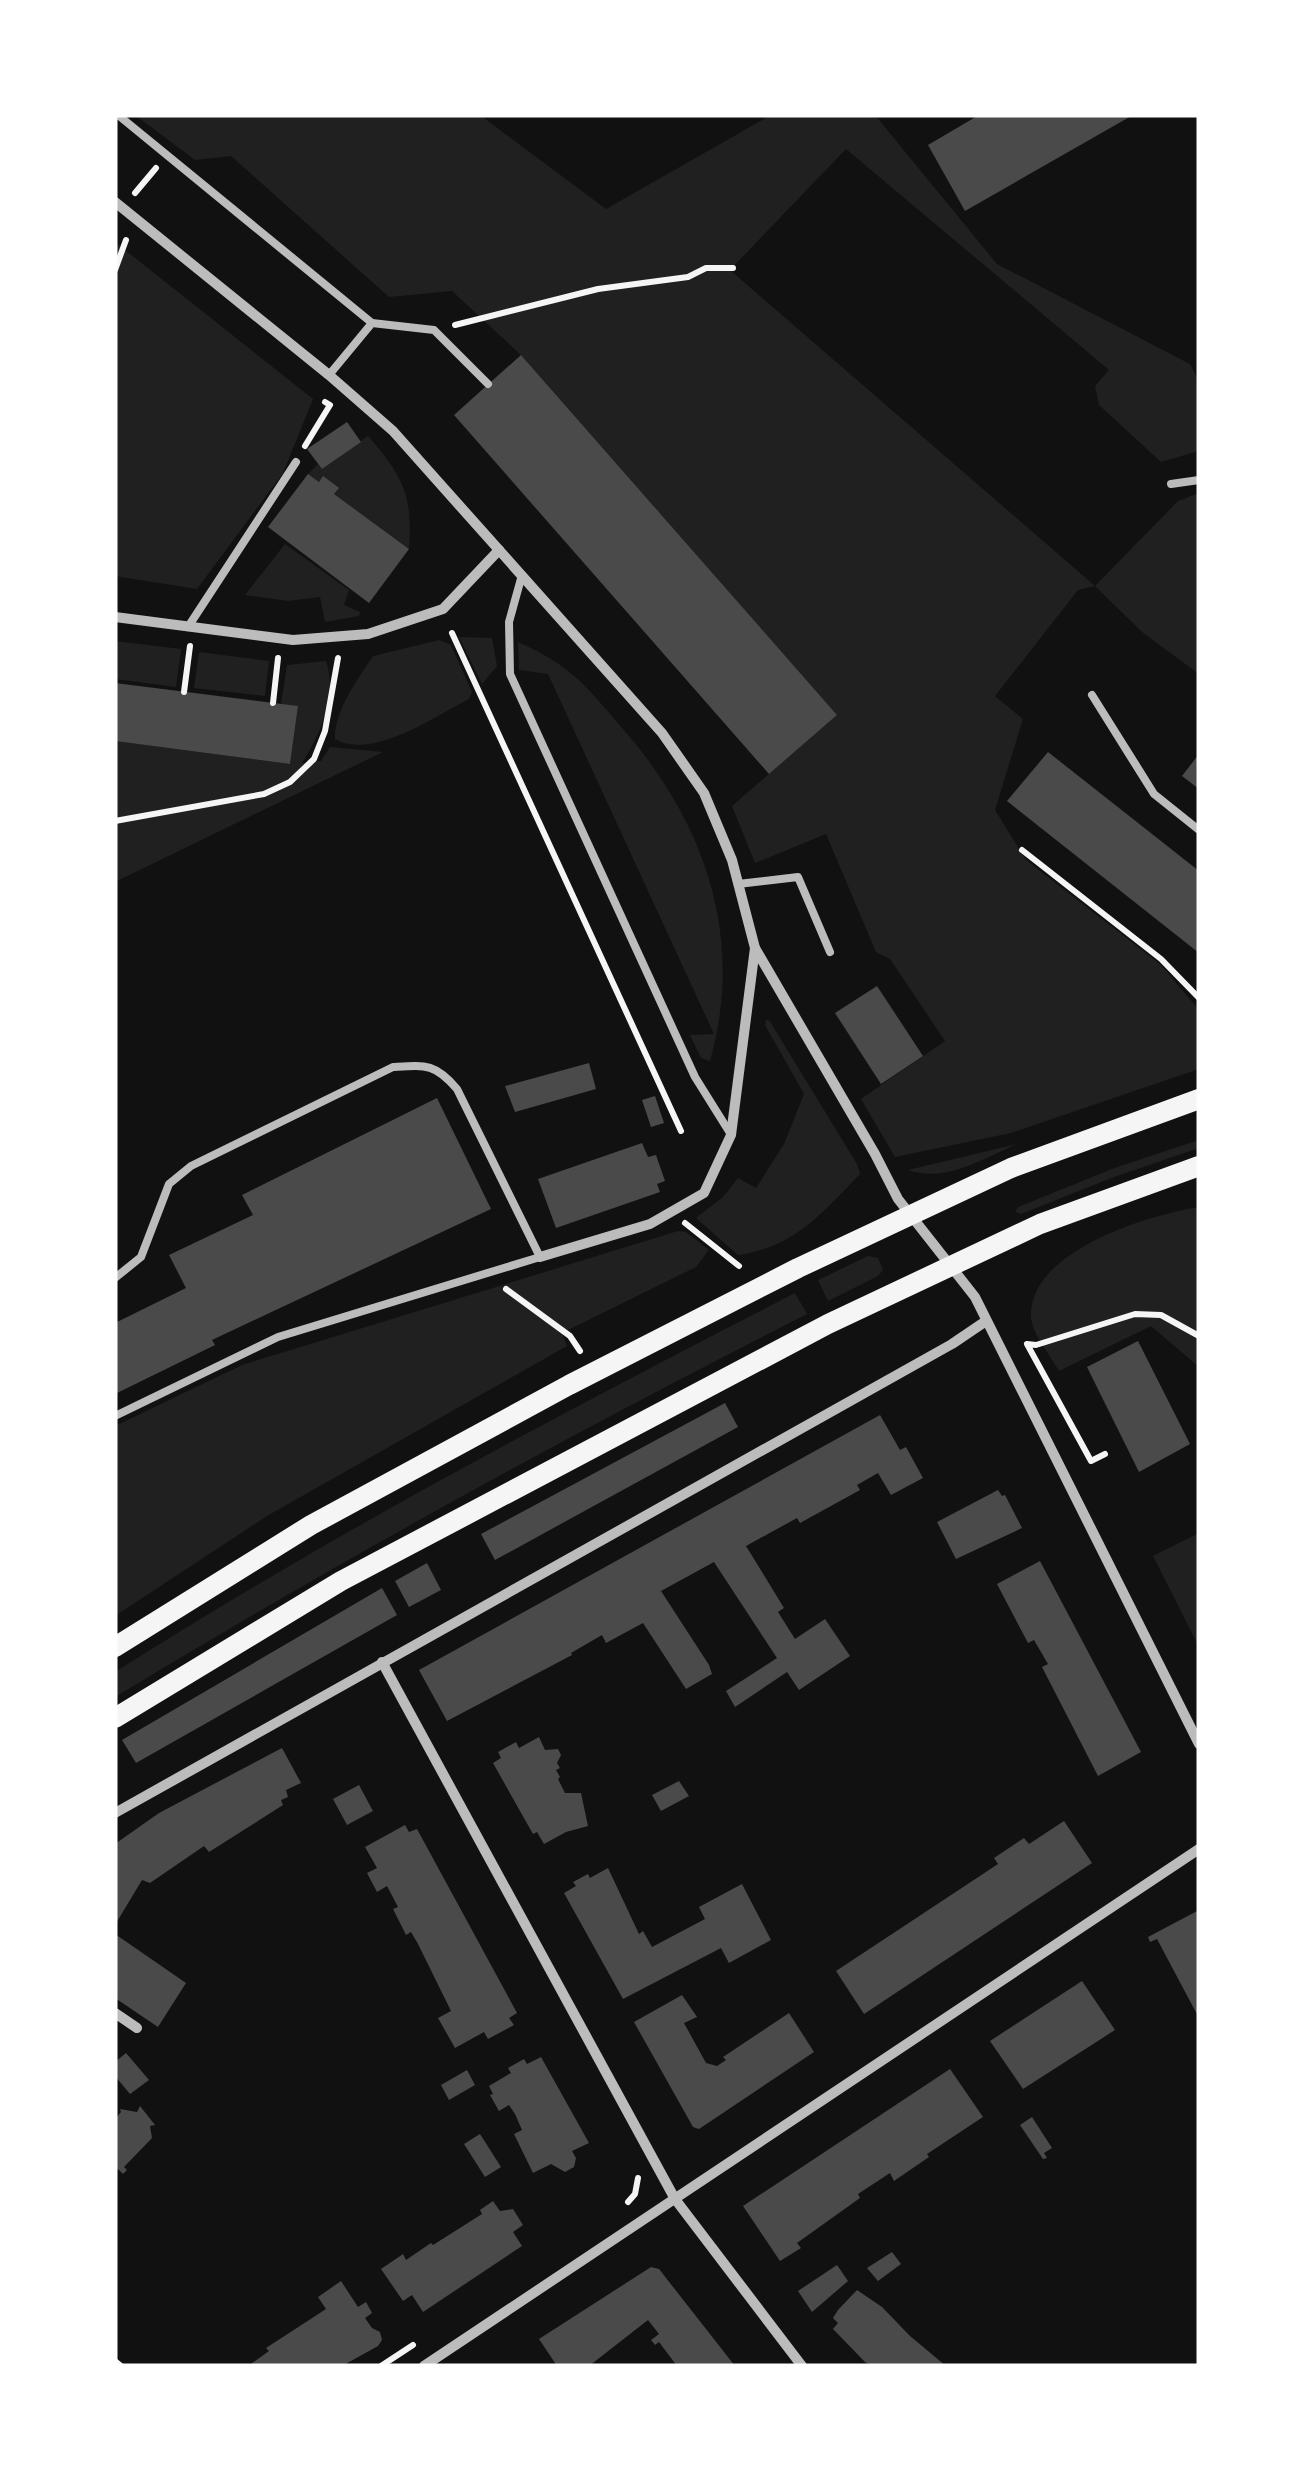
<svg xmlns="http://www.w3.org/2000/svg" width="1314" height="2481" font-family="Figtree,sans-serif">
	<rect width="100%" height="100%" fill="#111"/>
	<!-- green -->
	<g fill="#202020">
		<polygon points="135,115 480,115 606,209 771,115 875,115 997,264 1190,364 1199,382 1199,451 1161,462 1099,405 1095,386 1109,370 846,149 730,270 1095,586 1178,501 1199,493 1199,674 1142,632 1095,586 1078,590 995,696 1023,719 995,810 1026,860 1160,964 1199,1010 1199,1069 1011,1133 895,1157 861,1099 945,1041 890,959 876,952 826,834 755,863 732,806 837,715 521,355 452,291 389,297 231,156 195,160"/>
		<polygon points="115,242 313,399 283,473 197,589 115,576"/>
		<path d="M368,436C403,476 413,495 409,549L334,494L338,489L319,482L308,474L318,464L322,469Z"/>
		<polygon points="285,544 349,590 344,605 360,612 359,616 325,622 320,597 288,601 245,595"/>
		<polygon points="459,637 492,638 497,666 482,684"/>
		<path d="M439,640L451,645L472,692L469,699C435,716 372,761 335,739C334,711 358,679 373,656Z"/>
		<polygon points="115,641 181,649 176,687 115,679"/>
		<path d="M518,642C572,666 585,685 623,729C705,823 745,937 710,1061L701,1058L690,1035L714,1034L548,674L519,670Z"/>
		<polygon points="199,652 269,661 265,696 194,688"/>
		<path d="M326,661C338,695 320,735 302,763L321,761L330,747L383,752L115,882V741L290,764L298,707L281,704L287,665Z"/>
		<path d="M766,1020H769L857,1164L860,1174C822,1213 795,1247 738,1255L696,1218L723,1197L738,1178L756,1188L784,1144L804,1094L765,1025Z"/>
		<polygon points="1199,1140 1199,1148 1114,1177 1021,1214 1015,1212 1018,1207 1112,1169"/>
		<path d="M1017,1144C982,1159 946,1183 908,1170Z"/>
		<path d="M1199,1207V1367L1151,1326L1059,1371C1051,1356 1032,1334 1031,1317C1028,1252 1147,1215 1199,1207Z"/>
		<polygon points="678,1231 686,1232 709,1250 696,1267 562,1333 567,1346 267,1516 115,1616 115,1426 242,1365"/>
		<polygon points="868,1256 878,1258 883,1270 878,1276 828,1301 818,1280"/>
		<path d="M795,1293L807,1314C572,1433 341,1560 115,1697V1672C335,1532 564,1412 795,1293Z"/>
		<polygon points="1199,1533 1199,1647 1153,1556"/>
	</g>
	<!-- building -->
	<g fill="#4a4a4a">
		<polygon points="979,115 1133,115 965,211 928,145"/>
		<polygon points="521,355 837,715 769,774 454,415"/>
		<polygon points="347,422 361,442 322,469 307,449"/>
		<polygon points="308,474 319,482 323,476 339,488 334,494 409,549 369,603 268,527"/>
		<polygon points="115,683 298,706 290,764 115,741"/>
		<polygon points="1048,752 1199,871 1199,953 1007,801"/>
		<polygon points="1199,754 1199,789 1182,776"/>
		<polygon points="877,986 923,1056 881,1084 835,1013"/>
		<polygon points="589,1063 596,1089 515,1112 505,1086"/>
		<polygon points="655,1096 664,1123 651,1127 642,1100"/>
		<polygon points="437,1098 491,1209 212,1340 215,1345 115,1394 115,1323 186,1288 169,1255 253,1215 242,1195"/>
		<polygon points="642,1143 648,1157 656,1155 665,1181 657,1184 660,1192 556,1228 538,1179"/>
		<polygon points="1138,1341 1190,1444 1139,1472 1087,1367"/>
		<polygon points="725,1403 738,1427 495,1560 481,1534"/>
		<polygon points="880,1415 900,1450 906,1447 923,1478 891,1495 878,1473 857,1485 860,1490 800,1523 797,1518 746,1546 784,1608 778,1612 795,1639 825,1619 850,1656 799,1690 787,1672 735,1707 726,1691 777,1658 714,1562 661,1591 709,1665 712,1674 686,1689 643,1623 606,1643 602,1635 571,1653 572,1655 447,1721 419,1670"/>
		<polygon points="998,1490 1002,1496 1005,1495 1022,1528 956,1559 937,1522"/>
		<polygon points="1040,1561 1141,1752 1098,1776 1042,1667 1048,1664 1034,1640 1028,1643 997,1584"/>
		<polygon points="427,1563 441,1590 409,1607 395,1581"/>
		<polygon points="382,1588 397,1615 136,1763 122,1740"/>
		<polygon points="539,1737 545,1750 558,1749 561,1755 557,1763 560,1768 556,1770 560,1777 558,1779 565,1793 581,1793 588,1826 566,1832 544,1844 537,1832 533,1834 493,1763 501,1758 498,1752 516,1742 519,1748"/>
		<polygon points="282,1748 301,1783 286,1790 288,1797 281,1800 283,1805 209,1852 204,1846 150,1883 142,1880 115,1925 115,1844 159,1813"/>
		<polygon points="679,1781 689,1796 661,1811 652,1795"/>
		<polygon points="359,1785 373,1811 347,1825 333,1799"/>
		<polygon points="1064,1821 1092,1863 864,2014 836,1971 998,1864 994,1858 1024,1838 1029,1844"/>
		<polygon points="405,1825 409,1832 417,1829 517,2013 509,2018 514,2025 488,2039 484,2032 455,2048 438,2018 451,2011 418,1944 411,1932 406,1935 393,1909 398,1907 387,1886 377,1892 367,1873 377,1868 365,1847"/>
		<polygon points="608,1868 639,1934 643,1931 652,1947 705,1919 699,1907 742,1884 771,1940 729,1963 721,1948 623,1999 564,1893 576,1886 573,1882 588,1874 590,1878"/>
		<polygon points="1199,1910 1199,2018 1157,1939 1150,1942 1148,1937"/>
		<polygon points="115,1934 186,1983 158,2027 115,1998"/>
		<polygon points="1082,1981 1115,2030 1023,2089 990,2041"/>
		<polygon points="682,1995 697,2017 684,2023 706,2063 717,2066 726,2060 723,2057 789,2013 814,2052 699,2129 693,2127 634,2022"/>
		<polygon points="126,2053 149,2080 130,2094 115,2076 115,2062"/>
		<polygon points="541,2057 589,2143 572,2151 576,2158 574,2167 565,2172 551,2164 533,2173 514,2134 522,2130 515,2114 509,2105 499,2111 490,2095 493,2094 489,2086 511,2073 508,2068 524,2059 527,2064"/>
		<polygon points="950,2069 983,2117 927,2154 929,2157 894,2181 890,2173 858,2194 860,2198 797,2243 801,2248 780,2261 743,2206"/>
		<polygon points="467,2070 475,2085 449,2100 441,2085"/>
		<polygon points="140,2106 155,2125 150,2126 152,2138 124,2167 127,2170 123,2174 118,2169 115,2172 115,2119 121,2112 120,2109 137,2112"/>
		<polygon points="1032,2117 1052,2148 1044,2153 1047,2158 1043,2159 1020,2125"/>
		<polygon points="480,2134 501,2167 485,2177 464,2144"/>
		<polygon points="493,2201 500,2211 513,2209 523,2225 513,2232 522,2246 423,2312 412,2295 403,2301 381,2269 403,2254 406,2260 431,2243 433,2245 482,2214 480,2210"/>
		<polygon points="892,2252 901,2264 878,2281 867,2268"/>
		<polygon points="837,2265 848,2281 812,2312 798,2291"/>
		<polygon points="651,2267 659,2269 735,2366 677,2366 659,2342 655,2345 651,2340 659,2334 648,2320 589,2366 557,2366 539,2339"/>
		<polygon points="341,2281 358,2307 366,2302 372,2313 365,2318 372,2328 380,2332 382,2340 378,2346 342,2366 248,2366 269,2351 266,2348 326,2309 318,2297"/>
		<polygon points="857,2290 882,2307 910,2336 946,2366 873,2366 865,2362 833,2329 838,2323 833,2318 838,2310"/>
	</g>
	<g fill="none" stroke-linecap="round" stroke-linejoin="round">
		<!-- path -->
		<g stroke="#f5f5f5" stroke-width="6">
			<polyline points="135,193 156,168"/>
			<polyline points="115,270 126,240"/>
			<polyline points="455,325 598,289 688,277 706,268 733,268"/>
			<polyline points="305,446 330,405 325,402"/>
			<polyline points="452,633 681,1131"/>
			<polyline points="184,692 190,646"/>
			<polyline points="273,703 278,658"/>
			<polyline points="115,821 264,794 290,782 314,759 325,731 338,658"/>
			<polyline points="1022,850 1161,959 1199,998"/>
			<polyline points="685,1223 739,1266"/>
			<polyline points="506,1289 570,1336 580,1351"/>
			<polyline points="1105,1454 1091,1461 1027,1344 1036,1345 1135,1314 1161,1315 1199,1336"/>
			<polyline points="628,2202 635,2194 638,2178"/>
			<polyline points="115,2361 121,2366"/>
			<polyline points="381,2366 413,2345"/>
		</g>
		<!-- service -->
		<g stroke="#bcbcbc" stroke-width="8">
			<polyline points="118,115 372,323"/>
			<polyline points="329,375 372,323 434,330 488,384"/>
			<polyline points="1171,484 1199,480"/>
			<polyline points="522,575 509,622 510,674 695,1077 730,1133"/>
			<polyline points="188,627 296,462"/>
			<polyline points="1092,695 1154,794 1199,830"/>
			<polyline points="738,884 798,877 830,952"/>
			<path d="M115,1278L141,1257L169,1184L191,1166L393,1067C425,1065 435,1063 457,1089L540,1257L278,1337L115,1416"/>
		</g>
		<!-- minor -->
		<g stroke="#bcbcbc" stroke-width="10">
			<polyline points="115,202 329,375 393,431 662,733 704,793 732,860 755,948 875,1154 898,1199 975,1297 1199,1744"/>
			<polyline points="115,617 293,640 368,634 443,609 499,550"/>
			<polyline points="540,1257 650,1224 704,1193 731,1135 755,948"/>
			<polyline points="382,1662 675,2199 802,2366"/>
			<polyline points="115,1813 952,1344 986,1321"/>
			<polyline points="115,2013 137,2028"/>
			<polyline points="424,2366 1199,1849"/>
		</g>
		<!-- secondary -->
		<g stroke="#f5f5f5" stroke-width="20">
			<polyline points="115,1647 311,1525 569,1385 798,1268 1011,1168 1199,1099"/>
			<polyline points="115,1718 341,1581 828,1324 1040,1224 1199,1166"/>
		</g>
	</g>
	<!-- border -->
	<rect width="1314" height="2481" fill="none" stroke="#ffffff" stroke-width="235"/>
</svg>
